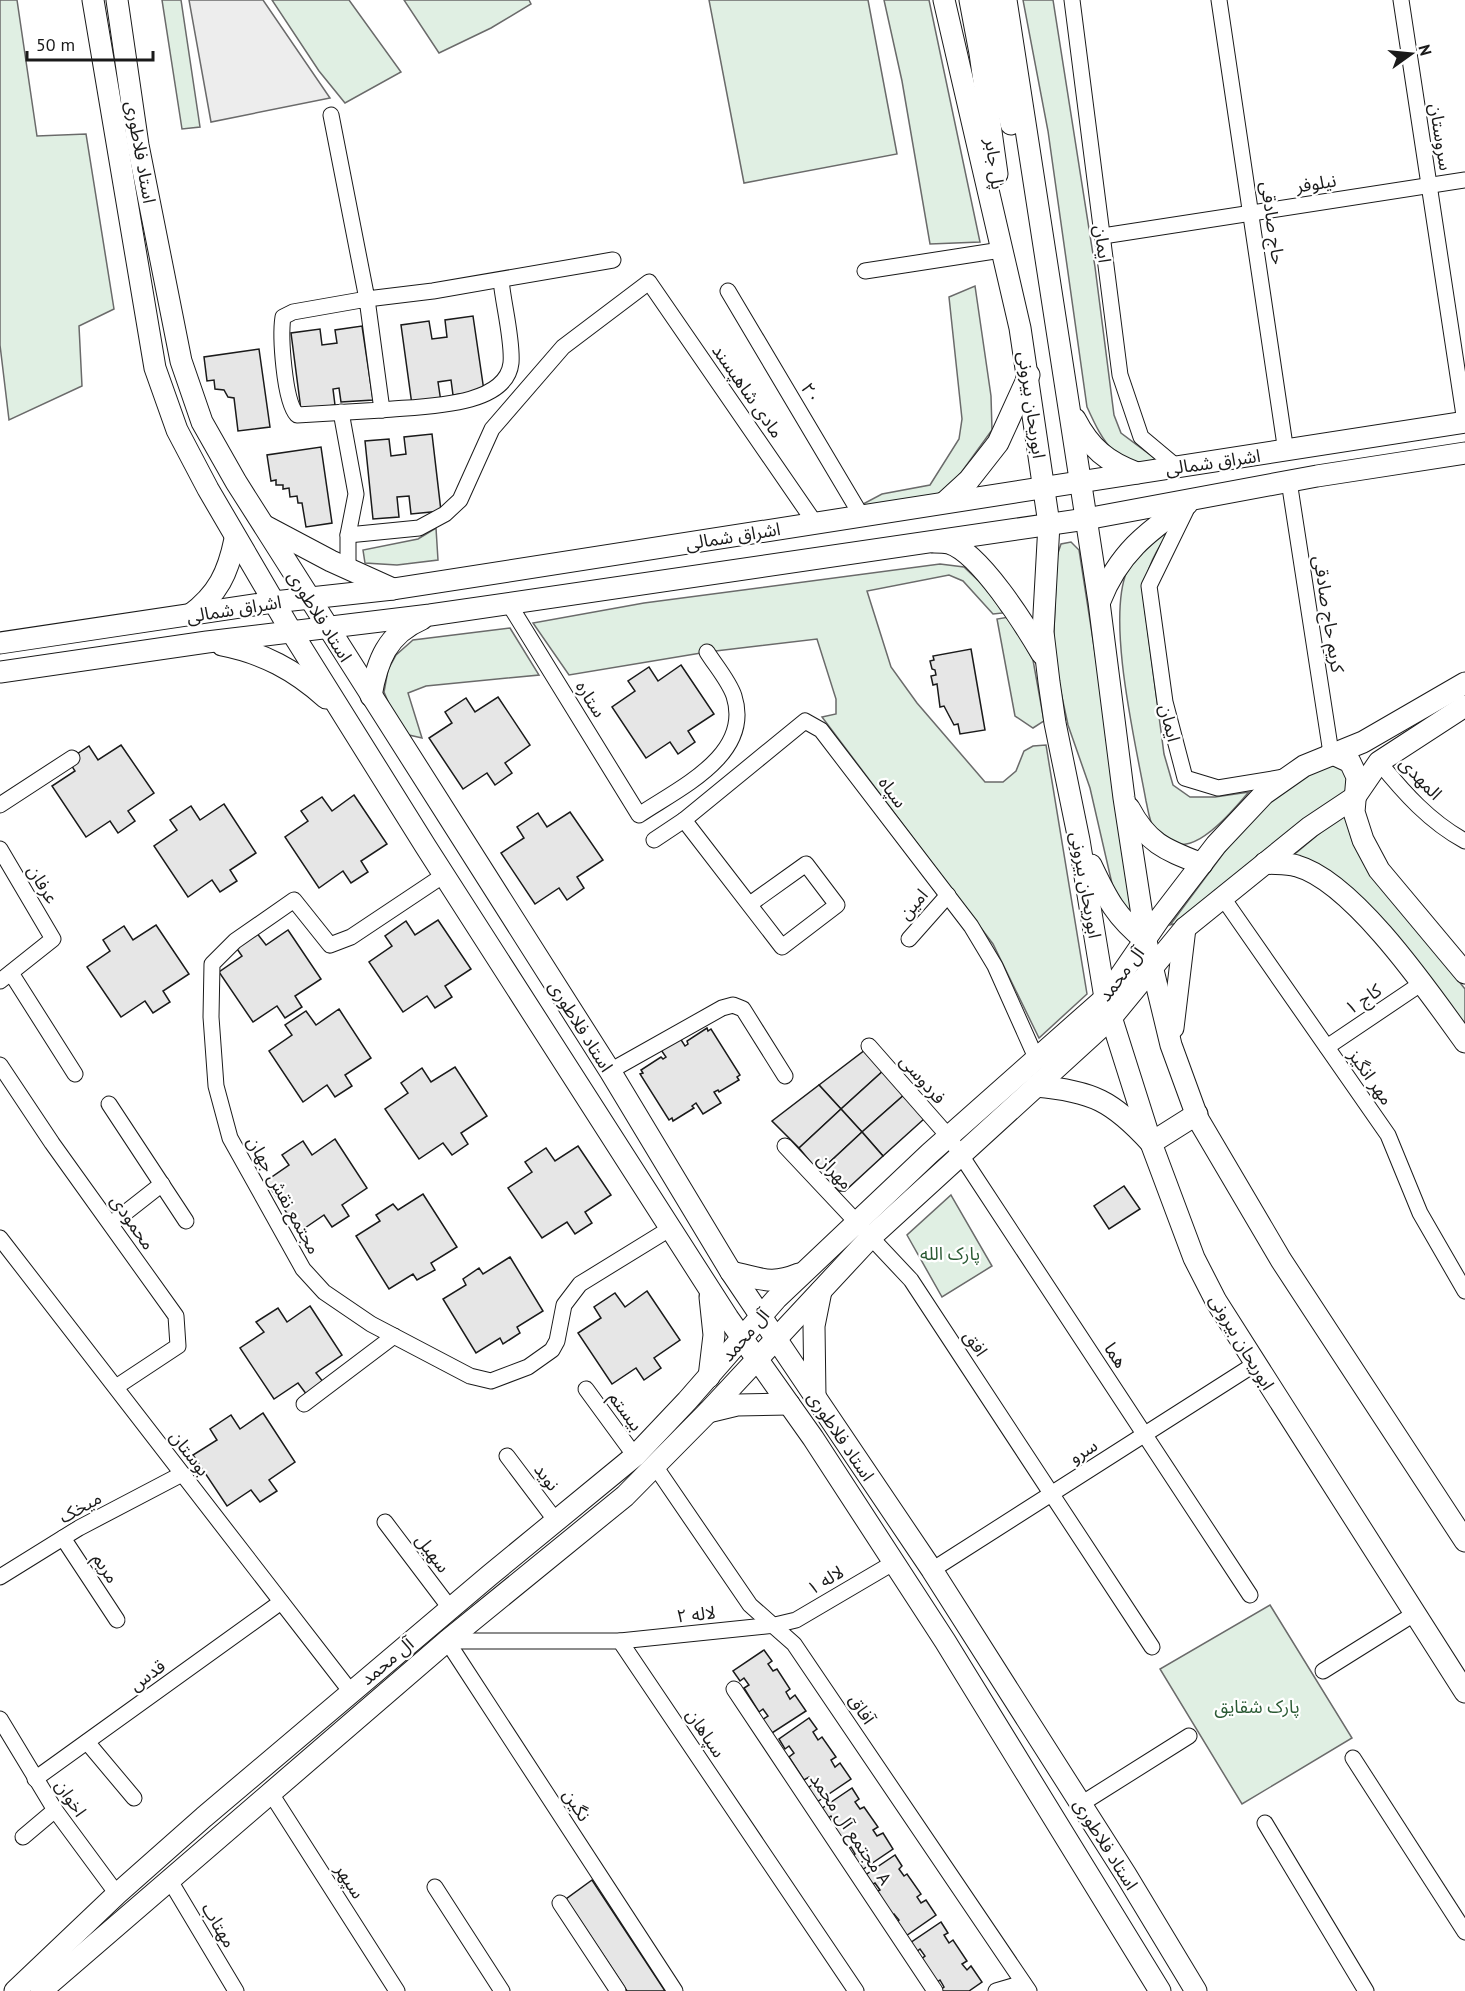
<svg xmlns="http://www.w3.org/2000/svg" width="1465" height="1991" font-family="'PT Sans','Noto Sans Arabic',sans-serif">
	<rect width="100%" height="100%" fill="#fff"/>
	<!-- green -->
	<g fill="#e0efe3" stroke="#6a6a6a" stroke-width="1.5">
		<polygon points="0,0 17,0 37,136 86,134 114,309 79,326 82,386 9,420 0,345"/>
		<polygon points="162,0 181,0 200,127 182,129"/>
		<polygon points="272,0 349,0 401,72 345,103 319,71"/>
		<polygon points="404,0 529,0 531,4 491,28 439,53"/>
		<polygon points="709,0 868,0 897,154 744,183"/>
		<polygon points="884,0 929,0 980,242 930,244 902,81"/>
		<path d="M1023,0H1053L1095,267L1114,415L1121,433L1161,463C1115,467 1104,444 1087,407L1048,131Z"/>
		<polygon points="975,286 991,396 992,430 950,488 934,498 873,507 863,504 882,494 930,485 959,439 962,419 949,297"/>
		<polygon points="436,528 438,560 397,565 365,563 363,550 418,539"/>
		<path d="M1172,528C1156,550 1146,568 1143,595L1164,754L1173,785L1190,797H1215L1249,792C1228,815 1184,873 1154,828C1149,821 1148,809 1146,801C1136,745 1106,621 1127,571C1135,550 1154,539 1172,528Z"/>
		<polygon points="1071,542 1079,550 1137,923 1113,888 1090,788 1068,725 1053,655 1057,556 1061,544"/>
		<polygon points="940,564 964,567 986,588 1003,613 993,614 963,581 949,575 867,591 891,667 917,703 985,782 1003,782 1016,771 1024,751 1033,746 1046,745 1087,994 1039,1038 993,944 822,717 836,714 836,699 817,639 707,652 569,675 533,623 644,603"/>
		<polygon points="1009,617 1033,660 1044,721 1033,728 1015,716 997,619"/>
		<polygon points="510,628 539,675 426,686 408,693 422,738 409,735 396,721 384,692 388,670 396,655 413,640"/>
		<polygon points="1330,759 1343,767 1350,783 1346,796 1184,921 1170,925 1243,827 1276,790"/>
		<polygon points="1344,813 1353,843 1369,869 1465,989 1465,1034 1422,973 1290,858"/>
		<polygon points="951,1195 992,1266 942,1297 907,1235"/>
		<polygon points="1270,1605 1352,1738 1242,1804 1160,1669"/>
	</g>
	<!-- parking -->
	<polygon fill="#ededed" stroke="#6a6a6a" stroke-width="1.5" points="189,0 263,0 330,98 211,122"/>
	<!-- building -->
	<g fill="#e6e6e6" stroke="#1a1a1a" stroke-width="1.5">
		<polygon points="473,316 484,391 453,395 451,380 438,382 441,402 412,405 401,325 429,321 432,339 447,337 445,320"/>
		<polygon points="362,326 373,400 341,402 339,388 333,389 335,405 301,410 291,333 320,329 322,345 337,343 335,330"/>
		<polygon points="259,349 270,427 238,431 234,398 228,397 224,390 215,389 214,380 207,381 204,357"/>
		<polygon points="432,434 441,511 411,514 409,496 397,497 399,517 373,519 365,441 389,439 391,456 406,454 404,437"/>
		<polygon points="321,447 332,523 306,527 302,503 298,503 297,496 290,497 289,488 283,489 283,485 276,485 276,480 271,481 267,455"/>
		<polygon points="971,649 985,730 960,734 958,724 954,725 944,706 940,707 937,684 933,685 931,676 936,675 935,670 932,669 930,661 934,660 933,656"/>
		<polygon points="681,665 714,714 688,731 695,742 678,754 670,742 646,758 612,707 635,691 628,681 649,667 658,681"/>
		<polygon points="498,697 530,745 505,763 512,773 495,785 487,773 463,789 429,738 452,723 445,712 466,698 475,712"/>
		<polygon points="121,745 154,793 128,811 135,821 118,833 110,821 86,837 52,786 75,771 68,760 89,746 98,760"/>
		<polygon points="354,795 387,844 361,861 368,872 351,883 343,871 319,888 285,837 308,821 301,811 322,797 332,811"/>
		<polygon points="224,804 256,853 230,870 237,881 220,892 212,880 188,897 154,846 177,830 170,820 191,806 200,820"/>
		<polygon points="570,812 603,860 577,877 584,888 567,900 559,888 535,904 501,853 524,838 517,827 538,813 547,827"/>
		<polygon points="438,920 471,969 445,986 452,997 435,1008 427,996 403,1012 369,962 392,946 385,936 406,921 415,935"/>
		<polygon points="156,925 189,974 163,991 170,1002 153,1013 145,1001 121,1017 87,967 110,951 103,940 124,926 133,940"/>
		<polygon points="288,930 321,979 295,996 302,1007 285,1018 277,1006 253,1022 219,972 242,956 235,946 256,932 266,945"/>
		<polygon points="339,1009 371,1058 345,1075 352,1086 335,1097 327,1085 303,1102 269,1051 292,1035 285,1025 306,1011 316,1025"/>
		<polygon points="707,1028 708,1031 711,1029 740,1075 737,1077 739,1080 719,1092 718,1090 714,1092 721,1103 703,1114 696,1103 692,1106 694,1108 673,1121 672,1118 669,1120 640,1074 643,1073 641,1070 661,1057 663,1059 666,1057 659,1047 678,1035 685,1046 688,1044 687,1041"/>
		<polygon points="865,1050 884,1070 841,1109 819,1085"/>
		<polygon points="455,1067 487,1116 461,1133 468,1144 452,1155 443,1143 419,1159 385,1109 408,1093 401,1083 422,1068 431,1082"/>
		<polygon points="884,1070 905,1094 862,1132 841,1109"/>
		<polygon points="819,1085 841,1109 799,1148 772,1121"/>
		<polygon points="905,1094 924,1119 883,1156 862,1132"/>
		<polygon points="841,1109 862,1132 819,1172 799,1148"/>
		<polygon points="862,1132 883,1156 845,1191 839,1191 819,1172"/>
		<polygon points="335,1139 367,1188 342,1205 349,1216 332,1227 324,1215 299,1232 266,1181 289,1165 282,1155 303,1141 312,1155"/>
		<polygon points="578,1146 611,1195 585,1212 592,1223 575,1234 567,1222 542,1238 508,1188 532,1172 525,1162 546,1148 555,1161"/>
		<polygon points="1124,1186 1140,1209 1109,1229 1094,1206"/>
		<polygon points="423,1194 457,1247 431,1263 435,1270 417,1280 413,1274 389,1289 356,1236 380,1221 376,1215 393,1204 398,1210"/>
		<polygon points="510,1257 543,1311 517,1327 520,1333 503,1344 500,1338 476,1353 443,1299 466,1285 463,1279 479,1268 483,1274"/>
		<polygon points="647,1291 680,1340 654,1358 661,1368 644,1380 636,1368 612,1384 578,1333 601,1318 594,1307 615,1293 625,1307"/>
		<polygon points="310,1306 342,1355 316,1373 324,1383 307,1395 298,1383 274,1399 240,1348 264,1332 256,1322 278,1308 287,1322"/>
		<polygon points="263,1413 295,1462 269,1480 277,1491 260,1502 251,1490 227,1506 193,1455 217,1440 210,1429 231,1415 240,1429"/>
		<polygon points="764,1650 772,1661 768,1664 773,1671 777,1669 790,1689 786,1692 790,1699 795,1695 806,1711 772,1733 762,1720 768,1716 763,1709 759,1712 744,1688 749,1685 744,1678 740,1681 733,1671"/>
		<polygon points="809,1718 817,1729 813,1732 818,1740 822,1737 836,1757 831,1760 835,1767 840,1763 851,1779 817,1802 808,1788 813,1784 809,1777 804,1780 789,1757 794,1753 789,1746 785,1749 779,1739"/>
		<polygon points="852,1788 859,1799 855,1802 860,1809 864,1807 878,1827 873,1830 877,1836 883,1833 893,1849 859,1872 850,1857 855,1854 851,1847 847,1850 831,1826 836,1823 831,1816 827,1819 821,1809"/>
		<polygon points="895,1855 902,1866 899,1869 904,1876 907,1874 921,1894 917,1897 921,1903 926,1900 936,1915 903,1938 893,1924 899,1920 894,1914 890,1917 874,1893 880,1890 875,1883 871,1885 864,1876"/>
		<polygon points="592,1880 665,1991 627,1991 566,1899"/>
		<polygon points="941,1922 948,1933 944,1935 949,1943 953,1940 967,1961 962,1964 967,1970 971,1966 982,1982 969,1991 939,1991 944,1987 940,1980 936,1983 920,1960 925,1956 920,1949 916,1952 910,1943"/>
	</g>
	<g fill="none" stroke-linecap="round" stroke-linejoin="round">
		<defs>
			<g id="street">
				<polyline points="1072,0 1120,375 1141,437 1178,468"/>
				<polyline points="1219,0 1286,452"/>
				<polyline points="1401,0 1465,422"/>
				<polyline points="331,115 367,299 433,291 613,260"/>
				<polyline points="1103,236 1465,180"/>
				<polyline points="865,271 1001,250"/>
				<polyline points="728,291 861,515"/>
				<path d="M367,299L382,410L297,415C284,401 280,336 283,317L293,312Z"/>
				<path d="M382,410C416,406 506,409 511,363C513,341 503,303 501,280"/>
				<polyline points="341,412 356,494 348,535 348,569"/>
				<polyline points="1289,481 1331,753"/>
				<polyline points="1190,502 1149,586 1165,702 1185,778 1218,788 1284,777"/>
				<polyline points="348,535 419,528 445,514 460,500 492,429 563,347 649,282 815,523"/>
				<path d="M509,604L639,815C679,788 753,755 734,696C729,681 715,665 707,652"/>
				<path d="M1379,762C1404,793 1430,822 1465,841"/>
				<polyline points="0,805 72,758"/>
				<polyline points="684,820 782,947 837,905 806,864 750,904"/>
				<polyline points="654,840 684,820 805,721 821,730 971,926 995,966 1037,1060"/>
				<polyline points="0,849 53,939 0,981"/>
				<polyline points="444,875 351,937 330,945 294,900 235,941 212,964 211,1017 216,1086 230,1138 303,1269 324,1292 371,1324 470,1376 491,1381 528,1367 552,1350 557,1341 564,1305 580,1284 671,1228"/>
				<polyline points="1223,898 1388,1135 1420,1213 1465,1291"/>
				<polyline points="909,939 948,895"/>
				<polyline points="11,973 75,1074"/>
				<polyline points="869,1046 949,1137 1250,1595"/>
				<polyline points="1327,1047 1422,983"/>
				<polyline points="0,1065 52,1143 176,1316 178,1346 116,1387"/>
				<polyline points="610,1071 722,1008 733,1005 743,1009 785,1076"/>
				<polyline points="109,1104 186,1221"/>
				<polyline points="785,1146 911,1280 1152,1647"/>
				<polyline points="111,1224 162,1184"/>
				<polyline points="0,1238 351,1692"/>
				<polyline points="586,1389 635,1456"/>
				<polyline points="304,1404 394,1336"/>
				<polyline points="507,1456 556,1521"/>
				<polyline points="655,1466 750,1605 794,1644 1029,1991"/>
				<polyline points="385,1522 450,1608"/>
				<polyline points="63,1538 117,1620"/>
				<polyline points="932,1570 1255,1364"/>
				<polyline points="0,1577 79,1528 182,1474"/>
				<polyline points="447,1641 620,1641 856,1991"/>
				<polyline points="447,1641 675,1991"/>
				<polyline points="620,1641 775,1625 796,1620 893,1563"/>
				<polyline points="1323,1671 1414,1614"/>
				<polyline points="734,1689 935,1991"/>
				<polyline points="0,1719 55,1810 117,1894"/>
				<polyline points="87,1742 134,1798"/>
				<polyline points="1353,1758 1465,1932"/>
				<polyline points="35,1779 281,1602"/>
				<polyline points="270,1792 397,1991"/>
				<polyline points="1081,1804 1189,1736"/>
				<polyline points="1265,1823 1366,1991"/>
				<polyline points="23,1837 55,1810"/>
				<polyline points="169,1879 236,1991"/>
				<polyline points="435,1887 502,1991"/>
				<polyline points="560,1903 618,1991"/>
				<polyline points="996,1991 1023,1983"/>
			</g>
			<g id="secondary">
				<polyline points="93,0 155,368 177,430 208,489 291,631 426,847 728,1318 813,1438 945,1641 1160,1991"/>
				<polyline points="117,0 138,145 181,361 202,422 236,482 610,1071 731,1272 932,1570 1126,1875 1196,1991"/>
				<polyline points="944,0 1020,328 1049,524 1043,632 1049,682 1055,723 1079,840 1105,998 1151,1143 1194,1258 1216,1301 1465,1692"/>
				<polyline points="970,0 980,53 997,174"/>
				<polyline points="986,0 1011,124"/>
				<polyline points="1006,0 1099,602 1124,798 1146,941 1171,1045 1198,1119 1281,1260 1465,1541"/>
				<path d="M1075,419C1090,448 1107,462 1137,473"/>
				<polyline points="945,502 969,480 998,443 1029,375"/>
				<polyline points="265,526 331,561 393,589"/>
				<path d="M934,542C939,542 945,542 949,543C980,553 1025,625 1042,654"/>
				<path d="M1100,601C1118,554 1147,532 1187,504"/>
				<path d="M190,615C218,594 228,573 235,539"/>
				<polyline points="0,643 274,602 393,589 1465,422"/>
				<path d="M222,645C263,653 295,670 326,698"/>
				<polyline points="0,672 207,642 430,615 1086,519 1317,476 1465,453"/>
				<path d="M371,696C377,661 387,634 422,619"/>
				<polyline points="1331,753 1350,762 1357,777 1354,812 1363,840 1379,870 1465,973"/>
				<path d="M1129,808C1148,844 1166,850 1202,864"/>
				<path d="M1265,863C1275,864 1288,863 1297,866C1354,882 1431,995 1465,1042"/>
				<path d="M1091,865C1107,899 1116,917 1146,941"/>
				<polyline points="1173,1028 1185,928"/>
				<path d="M1036,1086C1092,1091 1113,1101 1151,1143L1197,1114"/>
				<path d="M731,1272C760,1278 770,1286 799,1274"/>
				<polyline points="709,1377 714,1335 710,1297"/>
				<polyline points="815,1397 814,1326 821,1291"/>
				<polyline points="708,1412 737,1405 789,1404"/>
				<polyline points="15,1991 117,1894 204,1817 490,1575 635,1456 687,1401 776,1299 930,1153 1105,998 1160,918 1216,845 1264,794 1304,766 1363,742 1465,683"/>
				<polyline points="41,1991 447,1641 625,1496 708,1412 870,1238 1111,1018 1185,928 1310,827 1355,797 1379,762 1465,706"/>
			</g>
		</defs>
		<!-- street casing -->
		<use href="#street" stroke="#1a1a1a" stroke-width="17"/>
		<!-- secondary casing -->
		<use href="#secondary" stroke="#1a1a1a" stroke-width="23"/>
		<!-- street -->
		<use href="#street" stroke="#fff" stroke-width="15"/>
		<!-- secondary -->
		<use href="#secondary" stroke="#fff" stroke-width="21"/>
	</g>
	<g text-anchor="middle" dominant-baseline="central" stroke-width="4.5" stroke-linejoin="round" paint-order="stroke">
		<!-- street labels -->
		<g font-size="18" fill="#1a1a1a" stroke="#fff">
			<text transform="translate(1441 137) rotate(81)">سروستان</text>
			<text transform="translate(141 152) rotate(80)">استاد فلاطوری</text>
			<text transform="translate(995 164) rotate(82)">پل جابر</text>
			<text transform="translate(1316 183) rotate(-9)">نیلوفر</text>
			<text transform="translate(1273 223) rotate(82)">حاج صادقی</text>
			<text transform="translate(1103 244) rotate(83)">ایمان</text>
			<text transform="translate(748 391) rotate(55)">مادی شاهپسند</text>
			<text transform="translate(811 393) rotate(59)">۲۰</text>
			<text transform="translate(1032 405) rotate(82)">ابوریحان بیرونی</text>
			<text transform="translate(1213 462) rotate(-8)">اشراق شمالی</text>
			<text transform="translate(733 536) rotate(-9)">اشراق شمالی</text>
			<text transform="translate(234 609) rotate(-9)">اشراق شمالی</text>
			<text transform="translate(1329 614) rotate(81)">کریم حاج صادقی</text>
			<text transform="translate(320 616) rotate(58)">استاد فلاطوری</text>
			<text transform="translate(591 699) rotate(58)">ستاره</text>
			<text transform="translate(1170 723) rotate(76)">ایمان</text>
			<text transform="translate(1421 778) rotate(46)">المهدی</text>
			<text transform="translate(893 792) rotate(53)">سپاه</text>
			<text transform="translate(43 884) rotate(59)">عرفان</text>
			<text transform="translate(1086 885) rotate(80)">ابوریحان بیرونی</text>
			<text transform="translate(913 904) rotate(-49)">امین</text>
			<text transform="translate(1121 974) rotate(-53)">آل محمد</text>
			<text transform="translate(1363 999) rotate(-34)">کاج ۱</text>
			<text transform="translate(581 1026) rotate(58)">استاد فلاطوری</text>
			<text transform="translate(1371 1077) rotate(55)">مهر انگیز</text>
			<text transform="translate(923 1079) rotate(49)">فردوسی</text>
			<text transform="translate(835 1171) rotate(47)">مهران</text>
			<text transform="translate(284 1195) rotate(61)">مجتمع نقش جهان</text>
			<text transform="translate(133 1222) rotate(55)">محمودی</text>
			<text transform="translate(745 1335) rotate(-49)">آل محمد</text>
			<text transform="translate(1242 1342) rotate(59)">ابوریحان بیرونی</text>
			<text transform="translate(976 1343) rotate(57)">افق</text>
			<text transform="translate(1116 1355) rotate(57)">هما</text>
			<text transform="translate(626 1411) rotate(54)">بیستم</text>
			<text transform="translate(841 1436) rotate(56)">استاد فلاطوری</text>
			<text transform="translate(1083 1451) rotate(-32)">سرو</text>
			<text transform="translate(190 1453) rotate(52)">بوستان</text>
			<text transform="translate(547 1477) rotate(53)">نوید</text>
			<text transform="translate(80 1507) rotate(-29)">میخک</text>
			<text transform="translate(433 1553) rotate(53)">سهیل</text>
			<text transform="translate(106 1568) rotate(57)">مریم</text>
			<text transform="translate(825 1580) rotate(-31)">لاله ۱</text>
			<text transform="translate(696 1614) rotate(-6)">لاله ۲</text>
			<text transform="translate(387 1661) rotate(-40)">آل محمد</text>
			<text transform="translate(147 1675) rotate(-36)">قدس</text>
			<text transform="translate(862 1709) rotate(56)">آفاق</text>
			<text transform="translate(706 1733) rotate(56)">سپاهان</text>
			<text transform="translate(71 1798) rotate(56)">اخوان</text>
			<text transform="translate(577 1805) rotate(57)">نگین</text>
			<text transform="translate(851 1829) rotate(56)">مجتمع آل محمد A</text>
			<text transform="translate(1106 1844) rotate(58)">استاد فلاطوری</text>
			<text transform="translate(350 1881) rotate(57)">سپهر</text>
			<text transform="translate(219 1925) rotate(59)">مهتاب</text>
		</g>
		<!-- park labels -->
		<g font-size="18" fill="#2b5a34" stroke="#fff">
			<text x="950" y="1253">پارک الله</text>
			<text x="1257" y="1706">پارک شقایق</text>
		</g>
	</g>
	<!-- north arrow -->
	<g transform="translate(1411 54) rotate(75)" stroke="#ffffff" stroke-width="4.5" paint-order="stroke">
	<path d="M0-4.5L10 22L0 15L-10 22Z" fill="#1a1a1a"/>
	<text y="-9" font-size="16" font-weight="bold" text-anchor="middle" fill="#1a1a1a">N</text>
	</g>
	<!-- scale -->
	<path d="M27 51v9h126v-9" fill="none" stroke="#1a1a1a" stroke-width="3"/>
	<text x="36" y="51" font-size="18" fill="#1a1a1a" stroke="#ffffff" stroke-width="4.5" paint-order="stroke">50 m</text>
</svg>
